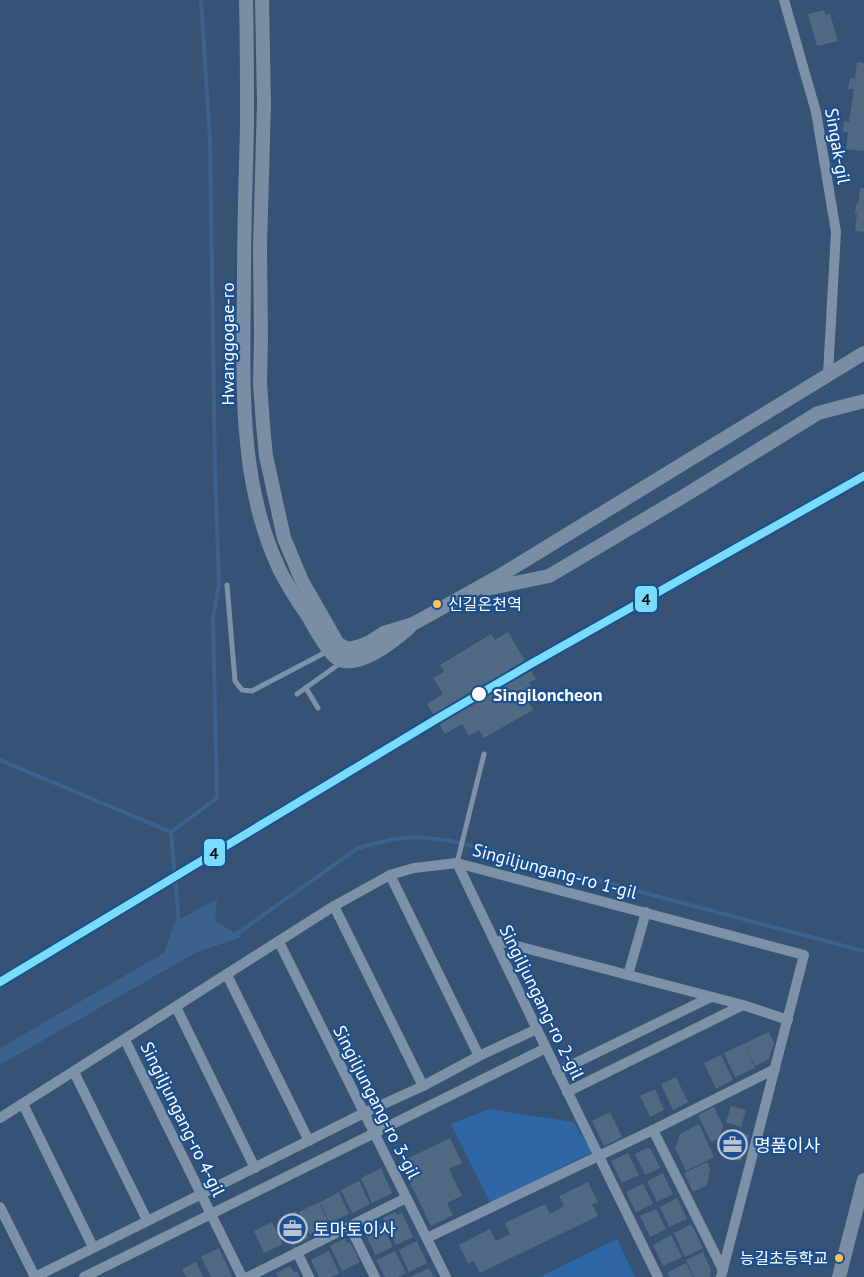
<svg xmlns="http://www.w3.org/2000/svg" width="864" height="1277" font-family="'PT Sans','Noto Sans KR',sans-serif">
	<rect width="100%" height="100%" fill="#365274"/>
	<!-- green -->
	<g fill="#2f66a5">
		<polygon points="489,1109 574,1122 592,1152 491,1204 451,1124"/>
		<polygon points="617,1239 635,1277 539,1277"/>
	</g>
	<!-- water -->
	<polygon fill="#3b618d" points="217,899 215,921 242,937 197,952 0,1065 0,1048 164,953 175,922"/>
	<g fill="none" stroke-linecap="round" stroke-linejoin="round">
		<!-- stream -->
		<g stroke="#3b618d" stroke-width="4">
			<polyline points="0,760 171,832"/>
			<polyline points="171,832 217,798 213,617 219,585 215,470 210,141 201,0"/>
			<polyline points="171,832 179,924"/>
			<polyline points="233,935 238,933 358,848 393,839 416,837 446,840 486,849 667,899 864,951"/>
		</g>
	</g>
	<!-- building -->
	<g fill="#526984">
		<polygon points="824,10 825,15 830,14 838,41 817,46 808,14"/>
		<polygon points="857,62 864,63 864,151 846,149 848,132 843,132 844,121 849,122 854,89 848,89 850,78 855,79"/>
		<polygon points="860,188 864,188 864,232 855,231 857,214 855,214 856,204 858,204"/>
		<polygon points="508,632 536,679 529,683 536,696 528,701 533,710 484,738 479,730 469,736 462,724 445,734 427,704 443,694 433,678 444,672 440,665 491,634 495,640"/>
		<polygon points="769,1032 774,1043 769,1059 755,1066 745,1046 755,1068 735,1077 724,1053"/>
		<polygon points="721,1055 733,1080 716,1089 704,1063"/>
		<polygon points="676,1077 688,1102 673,1110 661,1084"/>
		<polygon points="655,1089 664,1110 650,1117 640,1096"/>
		<polygon points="731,1106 746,1110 741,1127 726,1122"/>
		<polygon points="714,1107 723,1126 719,1138 711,1142 698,1115"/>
		<polygon points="610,1112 622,1137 604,1146 592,1121"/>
		<polygon points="699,1124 714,1157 686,1171 675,1148 680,1134"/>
		<polygon points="727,1129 749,1135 741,1161 720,1155"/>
		<polygon points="450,1138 462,1163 449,1169 462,1196 447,1203 453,1215 431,1226 400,1162"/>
		<polygon points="647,1148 651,1149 660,1168 645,1175 635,1154"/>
		<polygon points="628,1153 639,1175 622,1183 611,1161"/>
		<polygon points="707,1162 710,1168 707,1185 693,1192 684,1173"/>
		<polygon points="381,1168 392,1193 372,1203 361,1178"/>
		<polygon points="663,1173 673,1194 657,1202 647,1181"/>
		<polygon points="359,1181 370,1204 352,1213 341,1190"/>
		<polygon points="588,1182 598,1202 592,1204 598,1216 480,1273 474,1261 468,1264 459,1245 490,1229 496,1241 510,1234 505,1223 545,1204 550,1214 564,1206 559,1196"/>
		<polygon points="643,1184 653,1204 636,1212 626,1192"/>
		<polygon points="339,1192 349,1214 330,1223 320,1202"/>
		<polygon points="677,1198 687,1219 669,1227 660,1207"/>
		<polygon points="319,1202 330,1225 310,1235 299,1212"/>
		<polygon points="656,1209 666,1229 650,1237 640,1216"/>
		<polygon points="296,1211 309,1238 292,1246 279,1220"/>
		<polygon points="395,1212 397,1215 402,1213 413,1237 396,1245 383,1218"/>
		<polygon points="272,1222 283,1244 264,1253 254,1231"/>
		<polygon points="380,1224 383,1229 384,1228 393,1247 375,1255 366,1235 368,1234 367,1230"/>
		<polygon points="691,1224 703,1248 685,1257 674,1233"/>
		<polygon points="671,1235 682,1257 663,1266 653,1245"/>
		<polygon points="345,1238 347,1243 350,1242 360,1262 342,1271 330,1246"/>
		<polygon points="417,1241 427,1263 409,1272 399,1250"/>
		<polygon points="219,1248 232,1276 229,1277 211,1277 201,1257"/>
		<polygon points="329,1251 339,1273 331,1277 319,1277 311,1260"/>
		<polygon points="395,1251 406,1273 398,1277 385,1277 376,1260"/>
		<polygon points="703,1252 711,1270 710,1277 694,1277 686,1260"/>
		<polygon points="196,1262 203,1277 186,1277 182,1269"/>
		<polygon points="686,1263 693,1277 670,1277 667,1273"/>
		<polygon points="290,1266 294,1272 297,1271 300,1277 278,1277 276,1273"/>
		<polygon points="429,1268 434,1277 410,1277"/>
	</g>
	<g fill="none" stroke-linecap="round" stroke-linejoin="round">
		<!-- service -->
		<g stroke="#7d92a8" stroke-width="5">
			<polyline points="227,585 235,681 242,690 252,691 328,651"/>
			<polyline points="306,688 318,708"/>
			<polyline points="297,694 342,662"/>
			<polyline points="457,863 484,754"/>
		</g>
		<!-- minor -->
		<g stroke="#7d92a8" stroke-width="10">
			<polyline points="784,0 816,112 836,232 828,374"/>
			<polyline points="457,863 546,1048 658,1277"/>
			<polyline points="390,875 479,1056"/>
			<polyline points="334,906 423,1086"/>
			<polyline points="494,940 743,1005 788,1020"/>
			<polyline points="279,942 446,1277"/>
			<polyline points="227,975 309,1141"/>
			<polyline points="628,975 646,912"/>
			<polyline points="176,1007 255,1168"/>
			<polyline points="125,1040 242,1277"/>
			<polyline points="74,1072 147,1220"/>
			<polyline points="557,1072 711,997"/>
			<polyline points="567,1092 743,1005"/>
			<polyline points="23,1104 93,1247"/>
			<polyline points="0,1118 334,906 390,875 414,868 457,863 804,955 721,1277"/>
			<polyline points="653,1130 723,1270"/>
			<polyline points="0,1207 35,1277"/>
			<polyline points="350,1227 375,1277"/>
			<polyline points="427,1238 653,1130 775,1069"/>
			<polyline points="297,1252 309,1277"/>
			<polyline points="35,1277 364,1113 423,1086 479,1056 537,1029"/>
			<polyline points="84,1277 546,1048"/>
			<polyline points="248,1277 406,1198"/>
		</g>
		<!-- secondary -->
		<g stroke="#798da4" stroke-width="14">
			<path d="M246,0C247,41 247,82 247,123C246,173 244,223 244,272C244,369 236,473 277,564C285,583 298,601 309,618C316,630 324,646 334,656C354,674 394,641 409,628"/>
			<polyline points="262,0 264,103 260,247 261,337 260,383 263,425 266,456 284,538 302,581 338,644 349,649 360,646 370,642 384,633 413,624 501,575 864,353"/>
			<polyline points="486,589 549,576 684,496 818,413 864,401"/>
			<polyline points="839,1277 864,1180"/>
		</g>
		<defs>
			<polyline id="metro-1" points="0,982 435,720 529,665 864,476"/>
		</defs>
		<!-- metro-1 casing -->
		<use href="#metro-1" stroke="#1b4f8f" stroke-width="12"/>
		<!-- metro-1 -->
		<use href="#metro-1" stroke="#7adcfd" stroke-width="8"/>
	</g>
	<!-- icons -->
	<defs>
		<symbol id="office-ring" viewBox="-11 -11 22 22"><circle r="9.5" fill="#1b4f8f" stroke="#b9c2ce" stroke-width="1.5"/><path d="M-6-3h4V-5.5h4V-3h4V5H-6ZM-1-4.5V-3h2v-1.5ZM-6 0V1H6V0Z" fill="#b9c2ce"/></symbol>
	</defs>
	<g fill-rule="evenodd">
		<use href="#office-ring" x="716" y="1128" width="33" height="33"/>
		<use href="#office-ring" x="276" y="1212" width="33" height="33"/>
	</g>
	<!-- markers -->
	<g fill="#fcc553" stroke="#1b4f8f" stroke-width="2">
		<circle cx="437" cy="604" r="5"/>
		<circle cx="839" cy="1258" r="5"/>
	</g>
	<circle fill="#fff" stroke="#1b4f8f" stroke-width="2" cx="479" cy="694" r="8"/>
	<g text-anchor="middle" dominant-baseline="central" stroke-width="4.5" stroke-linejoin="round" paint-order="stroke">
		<!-- bus labels -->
		<g font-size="16" fill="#fff" stroke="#1b4f8f" text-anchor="start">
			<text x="448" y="604">신길온천역</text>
			<text x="828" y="1258" text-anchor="end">능길초등학교</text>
		</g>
		<!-- street labels -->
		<g font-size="18" fill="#fff" stroke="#1b4f8f">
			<text transform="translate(838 146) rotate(80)">Singak-gil</text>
			<text transform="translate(227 344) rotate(-90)">Hwanggogae-ro</text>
			<text transform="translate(555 871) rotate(15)">Singiljungang-ro 1-gil</text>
			<text transform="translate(542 1002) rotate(64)">Singiljungang-ro 2-gil</text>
			<text transform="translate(377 1102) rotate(63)">Singiljungang-ro 3-gil</text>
			<text transform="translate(183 1119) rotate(64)">Singiljungang-ro 4-gil</text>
		</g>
		<!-- stop labels -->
		<g font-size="18" font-weight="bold" fill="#fff" stroke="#1b4f8f" text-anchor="start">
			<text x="493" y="694">Singiloncheon</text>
		</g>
		<!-- poi labels -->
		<g font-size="18" fill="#fff" stroke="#1b4f8f" text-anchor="start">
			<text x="754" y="1145">명품이사</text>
			<text x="313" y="1229">토마토이사</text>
		</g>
	</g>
	<g stroke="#1b4f8f" stroke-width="2">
		<rect x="634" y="585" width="24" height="28" rx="6" fill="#7adcfd"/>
		<rect x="203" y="838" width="23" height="29" rx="6" fill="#7adcfd"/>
	</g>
	<g font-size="16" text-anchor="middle" font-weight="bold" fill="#111">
		<text x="646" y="605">4</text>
		<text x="214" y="859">4</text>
	</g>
</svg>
